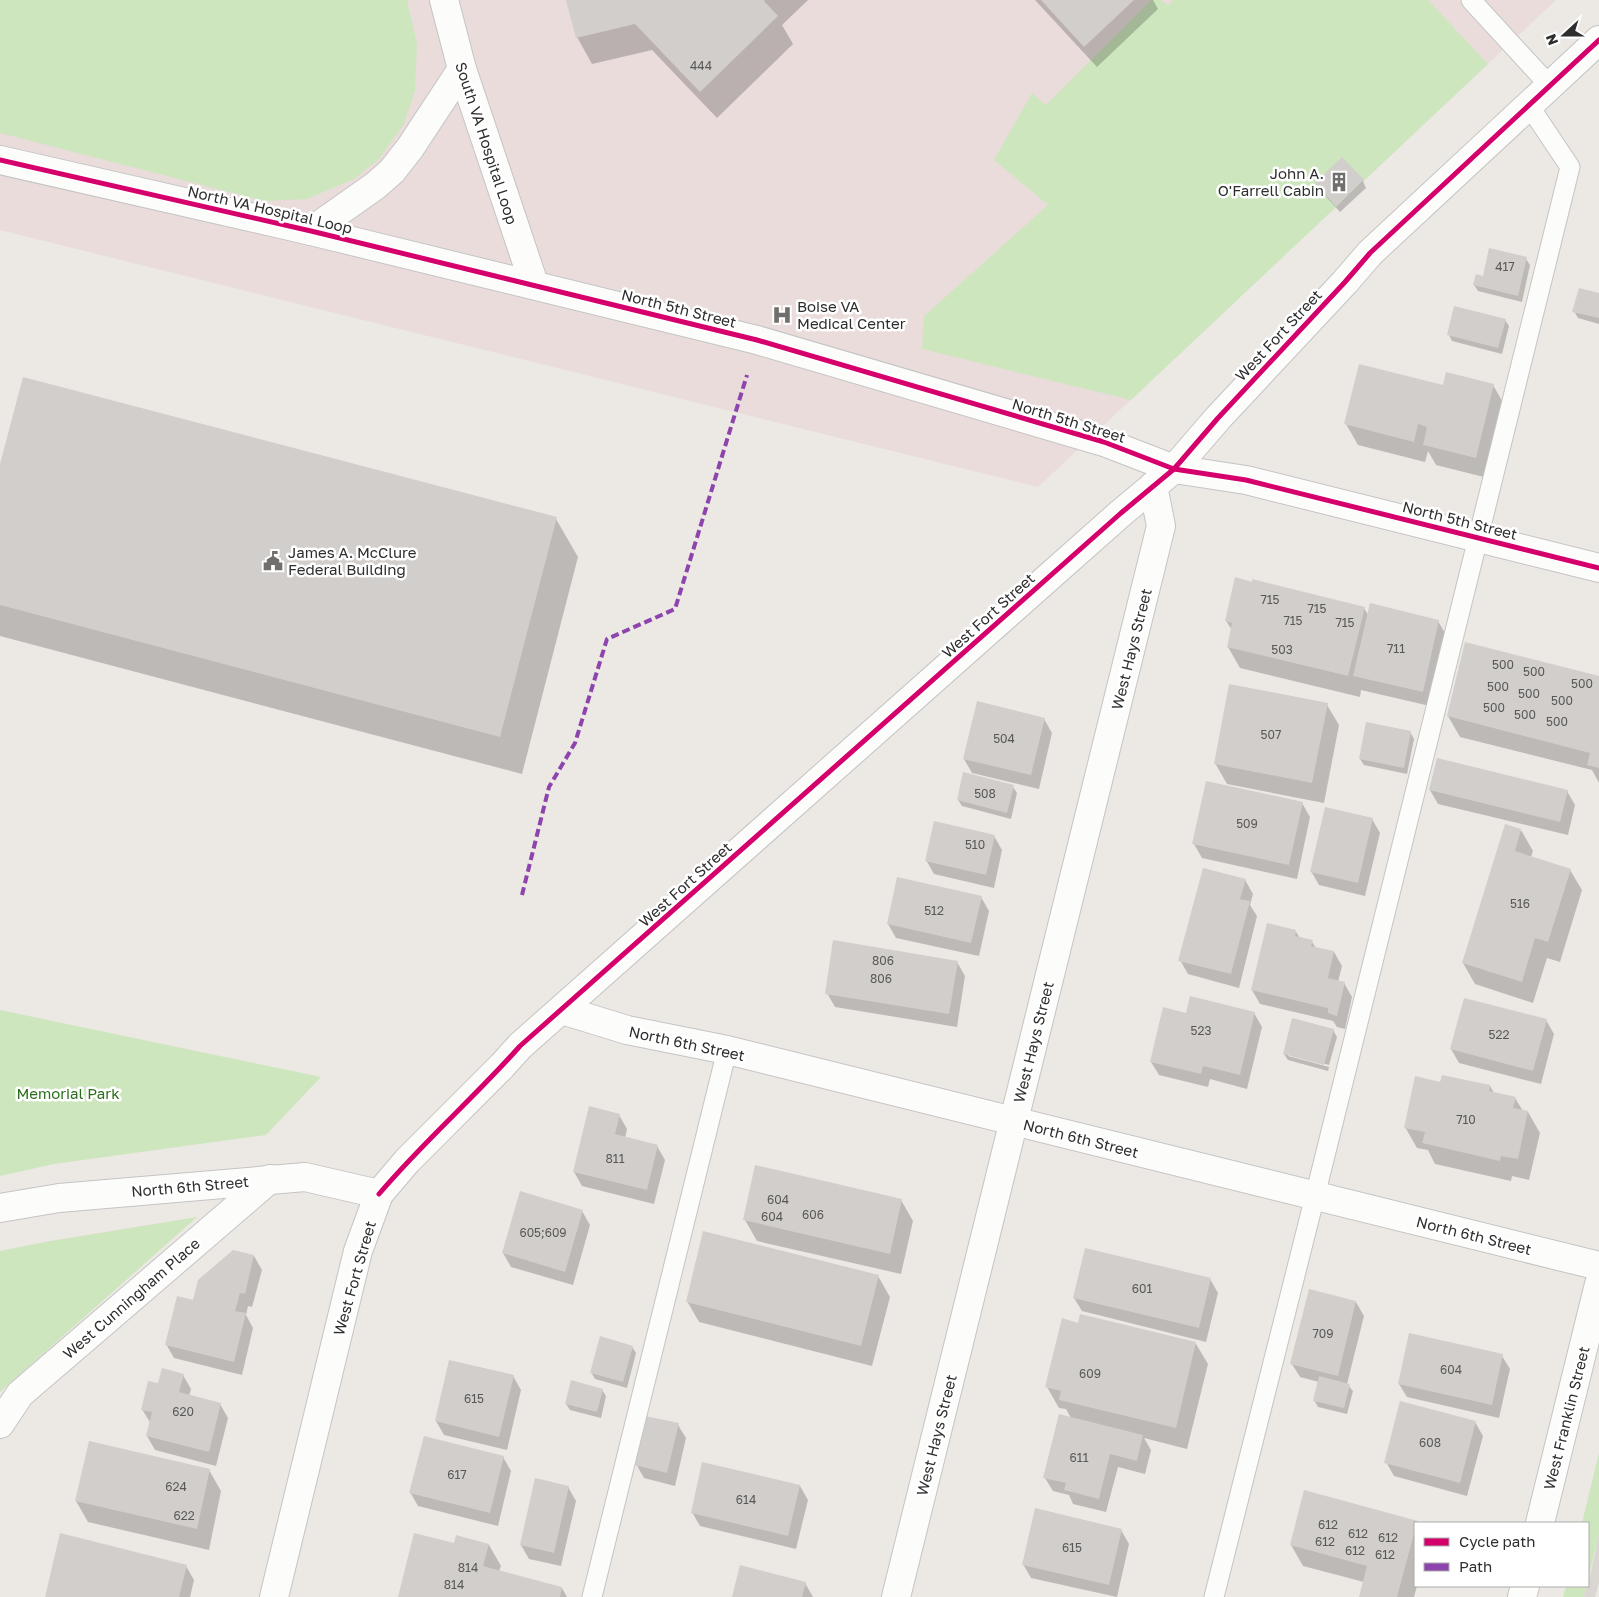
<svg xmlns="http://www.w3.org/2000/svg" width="1599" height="1597" font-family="'Golos Text',sans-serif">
	<rect width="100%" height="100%" fill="#ece8e4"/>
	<!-- medical -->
	<polygon fill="#e9dcdb" points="0,0 1556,0 1038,487 0,230"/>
	<!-- green -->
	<g fill="#cee6be">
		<polygon points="0,0 407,0 417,44 415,90 404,124 379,159 354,179 307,199 264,201 0,133"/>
		<polygon points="1151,0 1161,0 1168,5 1173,0 1428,0 1488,64 1131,400 922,349 924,316 1048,205 994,160 1032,93 1046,105"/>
		<polygon points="0,1010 321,1077 266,1135 54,1164 0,1176"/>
		<polygon points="197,1217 0,1392 0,1251 50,1241"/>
		<polygon points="1599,1453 1599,1534 1588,1580 1588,1523 1582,1523"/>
		<polygon points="1566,1586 1586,1586 1584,1597 1563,1597"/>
	</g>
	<!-- plaza -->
	<polygon fill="#dad6d2" points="1599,1534 1599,1583 1595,1597 1584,1597 1586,1586 1588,1586"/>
	<!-- shadow -->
	<g fill="#0003">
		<polygon points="568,0 808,0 782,25 793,44 717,118 652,50 592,64 577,37"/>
		<polygon points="1035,0 1153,0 1158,9 1097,67"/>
		<polygon points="1363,181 1366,188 1340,212 1320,190 1316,184"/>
		<polygon points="1526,259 1530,265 1522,302 1478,291 1474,285 1484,277"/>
		<polygon points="1599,295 1599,324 1578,318 1574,311"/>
		<polygon points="1505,320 1509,326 1502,354 1452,341 1449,335"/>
		<polygon points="1493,385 1505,406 1488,478 1436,465 1428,451 1425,462 1358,445 1346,424 1444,387"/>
		<polygon points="0,469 556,519 578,557 522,774 0,636"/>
		<polygon points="1364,608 1368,615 1438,621 1446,635 1430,706 1361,690 1360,697 1240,668 1228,647 1232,630 1226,621"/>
		<polygon points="1599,677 1599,783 1592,770 1460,737 1448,716"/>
		<polygon points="1327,705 1339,725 1324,803 1227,784 1215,763"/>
		<polygon points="1044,719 1052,733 1039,789 972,773 964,759"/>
		<polygon points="1410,732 1414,739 1407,774 1364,765 1360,759"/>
		<polygon points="1013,787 1017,793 1011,819 962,806 958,800"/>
		<polygon points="1430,790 1567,791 1575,805 1568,835 1438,804"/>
		<polygon points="1302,803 1310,817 1297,879 1202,858 1194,844"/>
		<polygon points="1372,819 1380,833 1365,896 1319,885 1311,871"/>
		<polygon points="1521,830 1533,851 1531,857 1570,870 1582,890 1560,962 1547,958 1533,1003 1475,984 1463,963"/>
		<polygon points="994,836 1002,850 994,888 934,874 926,860"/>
		<polygon points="1245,880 1253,894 1250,905 1257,916 1239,988 1188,974 1180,960"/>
		<polygon points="981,897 989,911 979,956 896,938 888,924"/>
		<polygon points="1296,932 1300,938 1312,942 1316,948 1334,952 1342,966 1338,982 1344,983 1352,997 1345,1029 1337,1027 1333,1021 1260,1004 1252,990"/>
		<polygon points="957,962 965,976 957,1027 835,1007 827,993"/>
		<polygon points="1254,1013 1262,1027 1247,1089 1210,1079 1208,1087 1159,1075 1151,1062 1187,1014"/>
		<polygon points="1546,1020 1554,1034 1541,1084 1459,1063 1451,1049"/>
		<polygon points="1333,1030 1337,1037 1329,1065 1288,1054 1288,1056 1329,1067 1328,1071 1288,1060 1284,1054"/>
		<polygon points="1441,1084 1490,1086 1494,1093 1515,1098 1523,1111 1528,1112 1540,1133 1529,1180 1512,1176 1511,1181 1435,1164 1428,1150 1417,1148 1405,1127"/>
		<polygon points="619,1115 627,1129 625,1138 657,1146 665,1160 654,1204 582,1186 574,1172"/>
		<polygon points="901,1200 913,1221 901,1274 757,1241 745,1220"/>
		<polygon points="582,1211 590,1225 573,1285 511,1267 503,1253"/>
		<polygon points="254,1256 262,1270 252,1307 248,1306 246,1315 253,1328 242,1375 174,1358 166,1344 194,1302"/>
		<polygon points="878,1276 890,1297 872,1366 699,1322 687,1301"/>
		<polygon points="1210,1279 1218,1293 1206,1342 1082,1311 1074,1298"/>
		<polygon points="1356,1302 1364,1316 1347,1384 1353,1391 1347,1414 1318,1407 1314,1400 1319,1382 1300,1377 1292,1364"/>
		<polygon points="1079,1324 1196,1344 1208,1364 1187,1449 1144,1438 1151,1450 1145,1474 1118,1467 1106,1512 1073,1504 1069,1495 1053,1491 1045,1478 1071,1418 1066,1409 1059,1408 1047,1387"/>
		<polygon points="632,1347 636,1353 627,1388 595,1379 591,1372"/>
		<polygon points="1502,1356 1510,1369 1499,1418 1407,1397 1399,1384"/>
		<polygon points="183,1375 191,1389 189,1396 220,1404 228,1418 216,1466 155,1450 147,1436 151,1424 142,1409 159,1385"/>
		<polygon points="513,1376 521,1390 507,1450 444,1435 436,1421"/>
		<polygon points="602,1390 606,1396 601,1418 570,1410 566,1404"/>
		<polygon points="1475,1422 1483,1436 1467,1496 1394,1476 1386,1462"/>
		<polygon points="678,1425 686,1438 675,1486 644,1478 636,1464"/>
		<polygon points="503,1457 511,1471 498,1526 418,1506 410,1492"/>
		<polygon points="209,1470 221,1491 209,1550 88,1522 76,1501"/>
		<polygon points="800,1486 808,1500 796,1549 700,1526 692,1512"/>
		<polygon points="568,1487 576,1501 561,1566 529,1559 521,1545"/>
		<polygon points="1417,1522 1418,1523 1415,1523 1415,1586 1417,1586 1414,1597 1360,1597 1364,1582 1303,1566 1291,1545"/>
		<polygon points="1121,1530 1129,1544 1117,1597 1031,1578 1023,1564"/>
		<polygon points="455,1545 489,1545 501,1566 499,1571 562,1588 567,1597 399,1597"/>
		<polygon points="186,1566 194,1580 190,1597 46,1597"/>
		<polygon points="805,1583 813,1597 733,1597"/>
	</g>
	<!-- building -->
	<g fill="#d1cecb">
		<polygon points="566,0 765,0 764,1 778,16 700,92 635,24 576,38"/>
		<polygon points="1041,0 1134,0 1084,47"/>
		<polygon points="1342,157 1364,180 1336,207 1315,183"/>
		<polygon points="1489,248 1527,257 1518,296 1473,285 1476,274 1483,276"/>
		<polygon points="1579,288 1599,293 1599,318 1572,312"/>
		<polygon points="1454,306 1506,319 1498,348 1447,335"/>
		<polygon points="1359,364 1443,385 1446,372 1494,384 1476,458 1423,445 1427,427 1418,424 1414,442 1344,424"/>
		<polygon points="23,377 557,517 500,737 0,605 0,464"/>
		<polygon points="1235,577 1252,582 1252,579 1365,607 1348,676 1227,647 1232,623 1225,621"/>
		<polygon points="1370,603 1439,620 1423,692 1353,676"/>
		<polygon points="1465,642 1599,676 1599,768 1587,765 1590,753 1447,716"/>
		<polygon points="1229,684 1328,703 1312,783 1214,764"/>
		<polygon points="977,701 1045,718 1031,775 963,759"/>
		<polygon points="1366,722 1411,731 1404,768 1359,759"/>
		<polygon points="1437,758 1568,790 1560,822 1429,790"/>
		<polygon points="963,772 1014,785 1007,813 957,800"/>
		<polygon points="1206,781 1303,802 1289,865 1192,844"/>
		<polygon points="1325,807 1373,818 1358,883 1310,872"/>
		<polygon points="934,821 995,835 986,875 925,861"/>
		<polygon points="1505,824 1521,829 1515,851 1571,869 1548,942 1535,938 1522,982 1462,963"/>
		<polygon points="1203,868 1246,879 1240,899 1250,901 1231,974 1178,961"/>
		<polygon points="897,877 982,896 971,943 887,924"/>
		<polygon points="1267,923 1296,930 1295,936 1313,940 1311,946 1334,951 1328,978 1345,982 1337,1016 1328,1013 1328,1008 1251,990"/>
		<polygon points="833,940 958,961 949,1014 825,994"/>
		<polygon points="1190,996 1255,1012 1240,1075 1203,1066 1201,1074 1150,1062 1163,1007 1186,1013"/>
		<polygon points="1464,998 1547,1019 1533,1071 1450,1049"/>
		<polygon points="1292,1018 1334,1029 1324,1065 1283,1054"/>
		<polygon points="1442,1075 1490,1085 1489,1091 1516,1097 1513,1108 1528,1111 1518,1159 1501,1156 1500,1161 1422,1143 1425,1132 1404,1128 1415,1076 1440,1082"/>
		<polygon points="589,1106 620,1114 615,1134 658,1145 647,1190 573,1172"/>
		<polygon points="755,1165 902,1199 890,1254 743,1220"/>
		<polygon points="520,1191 583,1210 565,1272 502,1253"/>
		<polygon points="703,1231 879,1275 861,1346 686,1302"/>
		<polygon points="1085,1248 1211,1278 1199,1328 1073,1298"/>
		<polygon points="233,1250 254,1255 245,1294 240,1293 235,1311 246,1313 234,1362 165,1345 177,1296 193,1300 198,1280"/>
		<polygon points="1309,1289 1356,1301 1338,1376 1290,1364"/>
		<polygon points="1080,1314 1196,1342 1176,1428 1059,1400 1061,1391 1045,1387 1062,1318 1078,1323"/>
		<polygon points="1409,1333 1503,1354 1492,1405 1398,1384"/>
		<polygon points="600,1336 633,1346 623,1382 590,1373"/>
		<polygon points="449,1360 514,1375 499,1437 435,1421"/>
		<polygon points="162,1368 184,1374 179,1392 221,1403 209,1452 146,1436 152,1412 141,1410 148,1381 158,1383"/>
		<polygon points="1319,1376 1350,1384 1344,1408 1313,1401"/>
		<polygon points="571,1380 603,1389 597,1412 565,1404"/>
		<polygon points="1400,1401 1476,1421 1460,1483 1384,1463"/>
		<polygon points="1059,1414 1143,1435 1137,1461 1110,1454 1099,1499 1064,1490 1066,1483 1043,1478"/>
		<polygon points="645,1416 679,1423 667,1473 634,1465"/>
		<polygon points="424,1436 504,1456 490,1513 409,1493"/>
		<polygon points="89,1441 210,1469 197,1529 75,1501"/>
		<polygon points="702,1462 800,1485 788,1536 691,1513"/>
		<polygon points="535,1478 569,1486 554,1553 520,1545"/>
		<polygon points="1304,1490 1418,1521 1415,1523 1415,1530 1397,1597 1359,1597 1367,1566 1290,1545"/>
		<polygon points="1035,1508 1122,1529 1109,1585 1022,1565"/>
		<polygon points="60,1533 187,1565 179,1597 45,1597"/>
		<polygon points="414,1533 454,1543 456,1535 489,1544 483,1566 562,1587 560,1597 398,1597"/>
		<polygon points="740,1565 806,1582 802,1597 732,1597"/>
	</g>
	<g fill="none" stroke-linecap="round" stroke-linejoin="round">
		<defs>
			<g id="service">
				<polyline points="1471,0 1549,85"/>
				<polyline points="592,1597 727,1050"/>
				<polyline points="1214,1597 1315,1196 1570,167 1528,104"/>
			</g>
			<g id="minor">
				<polyline points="444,0 462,69 534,284"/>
				<polyline points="0,160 311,231 757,340 1104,442 1174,469"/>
				<polyline points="311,231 375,186 392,171 410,148 462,69"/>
				<polyline points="0,1208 59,1198 305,1177 379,1194"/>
				<polyline points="0,1424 20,1394 270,1179"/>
				<polyline points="1540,1523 1599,1284"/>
				<polyline points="896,1597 1161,526 1153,486"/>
				<polyline points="1522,1597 1525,1586"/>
			</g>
			<g id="tertiary">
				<polyline points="1174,469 1246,480 1599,568"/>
				<polyline points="562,1010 627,1030 727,1050 1599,1266"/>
				<polyline points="274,1597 358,1251 379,1194 407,1161 502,1066 520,1046 1121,513 1174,469 1218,418 1345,282 1370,253 1599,40"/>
			</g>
		</defs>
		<!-- service casing -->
		<use href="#service" stroke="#c5c4c5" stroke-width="21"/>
		<!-- minor casing -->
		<use href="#minor" stroke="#c5c4c5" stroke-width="30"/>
		<!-- tertiary casing -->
		<use href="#tertiary" stroke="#c5c4c5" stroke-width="30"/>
		<!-- service -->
		<use href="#service" stroke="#fcfcfb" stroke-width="19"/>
		<!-- minor -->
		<use href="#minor" stroke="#fcfcfb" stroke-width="28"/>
		<!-- tertiary -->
		<use href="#tertiary" stroke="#fcfcfb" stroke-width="28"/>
		<!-- quiet -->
		<polyline stroke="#8e44ad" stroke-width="4" stroke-dasharray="8 4" stroke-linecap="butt" points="522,895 549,787 575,743 607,639 675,609 747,375"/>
		<defs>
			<g id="cycleway">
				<polyline points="0,160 311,231 757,340 1104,442 1174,469 1246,480 1599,568"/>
				<path d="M379,1194C423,1142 475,1097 520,1046L1121,513L1174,469L1218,418L1345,282L1370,253L1599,40"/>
			</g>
		</defs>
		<!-- cycleway casing -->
		<use href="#cycleway" stroke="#fff" stroke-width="8"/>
		<!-- cycleway -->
		<use href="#cycleway" stroke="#d6006c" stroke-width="5"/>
	</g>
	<!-- icons -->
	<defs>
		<symbol id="building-bare" viewBox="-9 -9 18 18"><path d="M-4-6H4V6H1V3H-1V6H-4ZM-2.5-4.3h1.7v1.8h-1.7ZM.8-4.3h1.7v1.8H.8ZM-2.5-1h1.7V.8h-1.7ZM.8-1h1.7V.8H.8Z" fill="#706f6e" stroke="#fff" stroke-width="2.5" paint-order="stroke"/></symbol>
		<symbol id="hospital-bare" viewBox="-9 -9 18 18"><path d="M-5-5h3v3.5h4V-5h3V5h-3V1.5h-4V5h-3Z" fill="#706f6e" stroke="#fff" stroke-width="2.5" paint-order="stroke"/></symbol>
		<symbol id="civic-bare" viewBox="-9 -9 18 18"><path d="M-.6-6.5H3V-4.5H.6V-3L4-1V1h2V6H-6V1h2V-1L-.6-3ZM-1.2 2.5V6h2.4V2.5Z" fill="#706f6e" stroke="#fff" stroke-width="2.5" paint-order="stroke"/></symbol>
	</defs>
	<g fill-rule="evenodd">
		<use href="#building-bare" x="1325" y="168" width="28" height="28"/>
		<use href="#hospital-bare" x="768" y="301" width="28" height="28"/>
		<use href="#civic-bare" x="259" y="547" width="28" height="28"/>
	</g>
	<g text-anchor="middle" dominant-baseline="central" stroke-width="5" stroke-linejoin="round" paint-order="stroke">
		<!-- number labels -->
		<g font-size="12" fill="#585857">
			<text x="701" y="65">444</text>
			<text x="1505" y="266">417</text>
			<text x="1270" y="599">715</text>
			<text x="1317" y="608">715</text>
			<text x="1293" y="620">715</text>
			<text x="1345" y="622">715</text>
			<text x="1396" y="648">711</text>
			<text x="1282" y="649">503</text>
			<text x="1503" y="664">500</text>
			<text x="1534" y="671">500</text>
			<text x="1582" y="683">500</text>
			<text x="1498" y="686">500</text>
			<text x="1529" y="693">500</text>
			<text x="1562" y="700">500</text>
			<text x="1494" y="707">500</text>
			<text x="1525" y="714">500</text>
			<text x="1557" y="721">500</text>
			<text x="1271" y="734">507</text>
			<text x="1004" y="738">504</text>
			<text x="985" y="793">508</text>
			<text x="1247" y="823">509</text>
			<text x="975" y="844">510</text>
			<text x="1520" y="903">516</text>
			<text x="934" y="910">512</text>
			<text x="883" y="960">806</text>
			<text x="881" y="978">806</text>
			<text x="1201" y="1030">523</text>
			<text x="1499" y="1034">522</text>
			<text x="1466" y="1119">710</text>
			<text x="615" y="1158">811</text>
			<text x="778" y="1199">604</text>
			<text x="813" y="1214">606</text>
			<text x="772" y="1216">604</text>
			<text x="543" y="1232">605;609</text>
			<text x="1142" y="1288">601</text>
			<text x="1323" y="1333">709</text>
			<text x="1451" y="1369">604</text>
			<text x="1090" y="1373">609</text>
			<text x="474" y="1398">615</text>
			<text x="183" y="1411">620</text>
			<text x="1430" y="1442">608</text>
			<text x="1079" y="1457">611</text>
			<text x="457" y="1474">617</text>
			<text x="176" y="1486">624</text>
			<text x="746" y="1499">614</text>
			<text x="184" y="1515">622</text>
			<text x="1328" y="1524">612</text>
			<text x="1358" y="1533">612</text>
			<text x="1388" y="1537">612</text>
			<text x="1325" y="1541">612</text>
			<text x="1072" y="1547">615</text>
			<text x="1355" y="1550">612</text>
			<text x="1385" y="1554">612</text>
			<text x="468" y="1567">814</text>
			<text x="454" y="1584">814</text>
		</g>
		<!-- street labels -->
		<g font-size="15" fill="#2e2e2e" stroke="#fff">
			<text transform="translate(487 143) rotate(72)">South VA Hospital Loop</text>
			<text transform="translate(270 209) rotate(13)">North VA Hospital Loop</text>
			<text transform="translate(679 308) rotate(14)">North 5th Street</text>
			<text transform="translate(1278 335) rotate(-47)">West Fort Street</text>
			<text transform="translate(1069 420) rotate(17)">North 5th Street</text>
			<text transform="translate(1460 520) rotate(14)">North 5th Street</text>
			<text transform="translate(988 615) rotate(-42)">West Fort Street</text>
			<text transform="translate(1131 649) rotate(-76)">West Hays Street</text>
			<text transform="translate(685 884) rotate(-42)">West Fort Street</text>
			<text transform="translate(1033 1042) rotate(-76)">West Hays Street</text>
			<text transform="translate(687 1043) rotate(12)">North 6th Street</text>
			<text transform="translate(1081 1138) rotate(14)">North 6th Street</text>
			<text transform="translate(190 1186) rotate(-5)">North 6th Street</text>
			<text transform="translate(1474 1235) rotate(14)">North 6th Street</text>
			<text transform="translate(354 1278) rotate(-74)">West Fort Street</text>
			<text transform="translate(131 1298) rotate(-41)">West Cunningham Place</text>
			<text transform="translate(1566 1418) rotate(-76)">West Franklin Street</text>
			<text transform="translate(936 1435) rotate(-76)">West Hays Street</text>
		</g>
		<!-- poi labels -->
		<g font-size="15" fill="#2e2e2e" stroke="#fff" text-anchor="start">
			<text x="1324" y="173" text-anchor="end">John A.<tspan x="1324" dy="17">O'Farrell Cabin</tspan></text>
			<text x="797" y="306">Boise VA<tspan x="797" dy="17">Medical Center</tspan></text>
			<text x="288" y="552">James A. McClure<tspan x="288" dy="17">Federal Building</tspan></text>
		</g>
		<!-- park labels -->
		<g font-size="15" fill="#2c6e1b" stroke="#fff">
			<text x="68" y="1093">Memorial Park</text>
		</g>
	</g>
	<!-- legend -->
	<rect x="1414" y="1522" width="175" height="65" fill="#ffffff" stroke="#ababab"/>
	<rect x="1424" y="1538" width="25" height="8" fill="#d6006c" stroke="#ababab"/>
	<text x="1459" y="1547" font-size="15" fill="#2e2e2e">Cycle path</text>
	<rect x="1424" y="1563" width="25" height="8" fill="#8e44ad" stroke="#ababab"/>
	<text x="1459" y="1572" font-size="15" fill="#2e2e2e">Path</text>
	<!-- north arrow -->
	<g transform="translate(1564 35) rotate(249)" stroke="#ffffff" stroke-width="4" paint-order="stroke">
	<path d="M0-4L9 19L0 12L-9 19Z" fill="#2e2e2e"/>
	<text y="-8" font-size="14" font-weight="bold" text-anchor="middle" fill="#2e2e2e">N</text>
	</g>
</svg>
